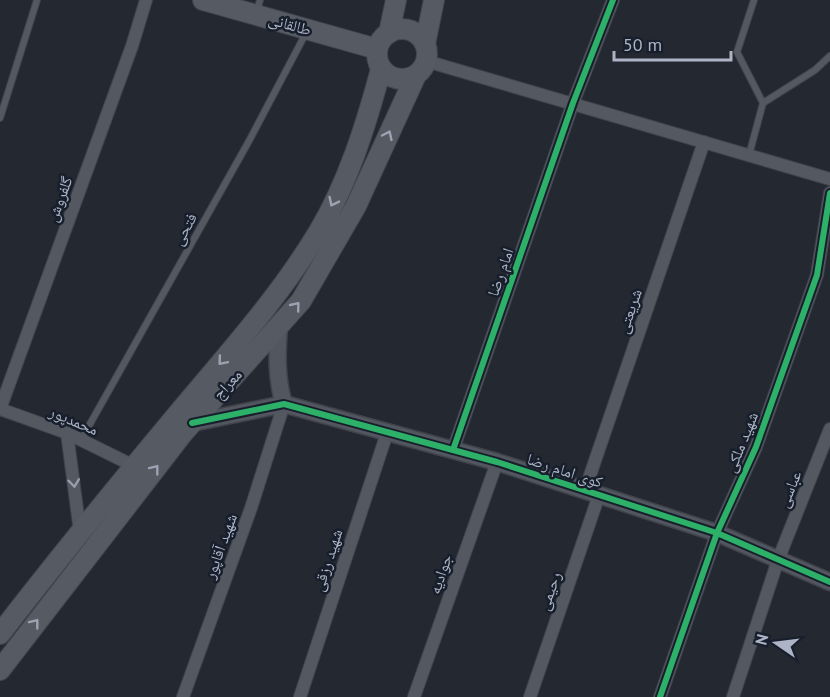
<svg xmlns="http://www.w3.org/2000/svg" width="830" height="697" font-family="'PT Sans','Noto Naskh Arabic',sans-serif">
	<rect width="100%" height="100%" fill="#242831"/>
	<g fill="none" stroke-linecap="round" stroke-linejoin="round">
		<defs>
			<g id="lane">
				<polyline points="257,11 260,0"/>
				<polyline points="763,103 815,70 830,56"/>
				<polyline points="0,118 37,0"/>
				<polyline points="749,155 763,103 737,52 754,0"/>
				<polyline points="81,440 249,141 307,31"/>
			</g>
			<g id="street">
				<polyline points="426,61 830,179"/>
				<polyline points="0,409 132,46 146,0"/>
				<polyline points="0,409 67,433 134,466"/>
				<polyline points="67,433 80,532"/>
				<polyline points="453,450 573,103 613,0"/>
				<polyline points="585,490 704,142"/>
				<polyline points="183,697 251,508 284,404"/>
				<polyline points="300,697 387,433"/>
				<polyline points="414,697 497,462"/>
				<polyline points="530,697 599,495"/>
				<polyline points="660,697 717,533 756,447 817,275 830,193"/>
				<polyline points="733,697 778,560 830,429"/>
			</g>
			<g id="secondary">
				<path d="M279,326C277,353 276,378 284,404"/>
				<polyline points="192,423 284,404 497,462 717,533 830,582"/>
			</g>
			<g id="primary">
				<polyline points="203,0 377,49"/>
				<circle cx="402" cy="54" r="25"/>
				<polyline points="389,33 396,0"/>
				<polyline points="425,44 434,0"/>
				<path d="M0,634C57,560 116,488 176,416C226,356 278,299 318,233C348,183 366,125 381,69"/>
				<polyline points="0,670 183,433 301,301 356,206 416,75"/>
			</g>
		</defs>
		<!-- lane casing -->
		<use href="#lane" stroke="#40434b" stroke-width="8"/>
		<!-- street casing -->
		<use href="#street" stroke="#40434b" stroke-width="14"/>
		<!-- secondary casing -->
		<use href="#secondary" stroke="#40434b" stroke-width="19"/>
		<!-- primary casing -->
		<use href="#primary" stroke="#41454e" stroke-width="22"/>
		<!-- lane -->
		<use href="#lane" stroke="#545860" stroke-width="6"/>
		<!-- street -->
		<use href="#street" stroke="#545860" stroke-width="12"/>
		<!-- secondary -->
		<use href="#secondary" stroke="#52565f" stroke-width="16"/>
		<!-- primary -->
		<use href="#primary" stroke="#565a63" stroke-width="20"/>
		<defs>
			<g id="cycleway">
				<polyline points="192,423 284,404 497,462 717,533 830,582"/>
				<polyline points="453,450 573,103 613,0"/>
				<polyline points="660,697 717,533 756,447 817,275 830,193"/>
			</g>
		</defs>
		<!-- cycleway casing -->
		<use href="#cycleway" stroke="#181f2c" stroke-width="10"/>
		<!-- cycleway -->
		<use href="#cycleway" stroke="#2db169" stroke-width="6"/>
	</g>
	<!-- one-way arrows -->
	<defs><path id="oneway-chevron" d="M-2-3.5L2.5 0L-2 3.5" fill="none" stroke-width="1.6" stroke-linecap="round" stroke-linejoin="round" transform="scale(1.5)"/></defs>
	<g stroke="#9ba2b1">
		<use href="#oneway-chevron" transform="translate(388 135) rotate(-65)"/>
		<use href="#oneway-chevron" transform="translate(333 202) rotate(116)"/>
		<use href="#oneway-chevron" transform="translate(296 306) rotate(-51)"/>
		<use href="#oneway-chevron" transform="translate(222 361) rotate(130)"/>
		<use href="#oneway-chevron" transform="translate(155 469) rotate(-52)"/>
		<use href="#oneway-chevron" transform="translate(35 623) rotate(-52)"/>
	</g>
	<use stroke="#969dac" href="#oneway-chevron" transform="translate(74 483) rotate(83)"/>
	<g text-anchor="middle" dominant-baseline="central" stroke-width="5" stroke-linejoin="round" paint-order="stroke">
		<!-- street labels -->
		<g font-size="16" fill="#acb4c5" stroke="#181f2c">
			<text transform="translate(290 24) rotate(16)">طالقانی</text>
			<text transform="translate(59 199) rotate(-70)">گلفروش</text>
			<text transform="translate(184 229) rotate(-61)">فتحی</text>
			<text transform="translate(500 272) rotate(-71)">امام رضا</text>
			<text transform="translate(629 311) rotate(-71)">شریعتی</text>
			<text transform="translate(227 384) rotate(-48)">معراج</text>
			<text transform="translate(74 420) rotate(23)">محمدپور</text>
			<text transform="translate(741 442) rotate(-68)">شهید ملکی</text>
			<text transform="translate(565 470) rotate(18)">کوی امام رضا</text>
			<text transform="translate(789 489) rotate(-68)">عباسی</text>
			<text transform="translate(220 546) rotate(-70)">شهید آقاپور</text>
			<text transform="translate(327 560) rotate(-72)">شهید رزقی</text>
			<text transform="translate(440 574) rotate(-71)">جوادیه</text>
			<text transform="translate(549 591) rotate(-71)">رحیمی</text>
		</g>
	</g>
	<!-- north arrow -->
	<g transform="translate(776 643) rotate(284)" stroke="#181f2c" stroke-width="4.5" paint-order="stroke">
	<path d="M0-4.5L10 22L0 15L-10 22Z" fill="#acb4c5"/>
	<text y="-9" font-size="16" font-weight="bold" text-anchor="middle" fill="#acb4c5">N</text>
	</g>
	<!-- scale -->
	<path d="M614 51v9h117v-9" fill="none" stroke="#acb4c5" stroke-width="3"/>
	<text x="623" y="51" font-size="18" fill="#acb4c5" stroke="#181f2c" stroke-width="4.5" paint-order="stroke">50 m</text>
</svg>
